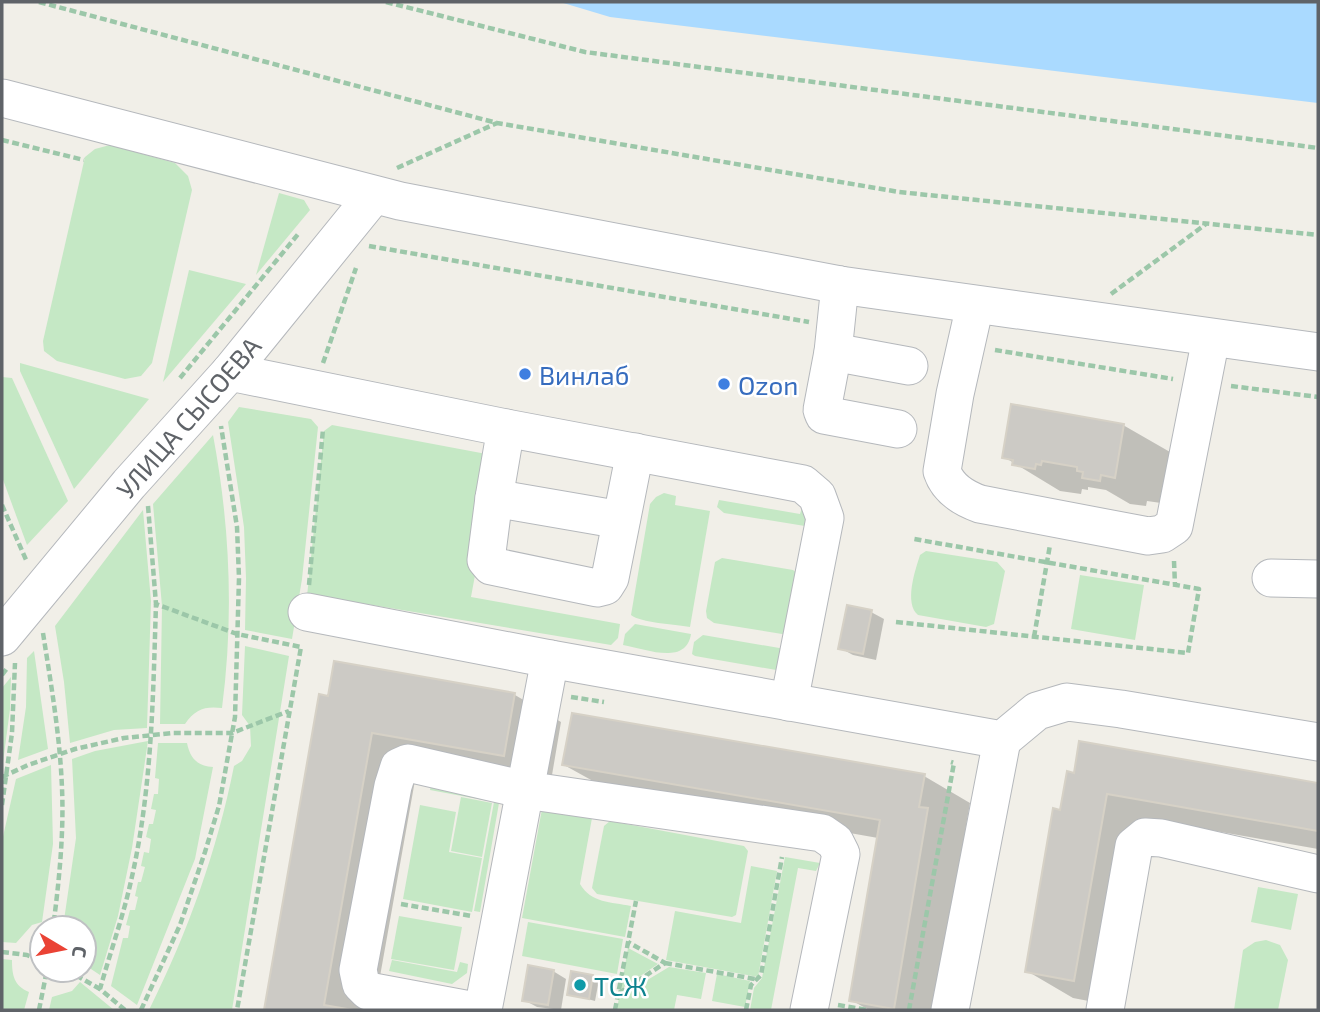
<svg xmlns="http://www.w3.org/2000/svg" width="1320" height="1012" font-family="'Exo 2',sans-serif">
	<rect width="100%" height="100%" fill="#f1efe8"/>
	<!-- green -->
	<g fill="#c5e8c5">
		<polygon points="110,145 175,163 188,176 192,190 152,363 141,376 125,379 57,361 44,351 43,341 85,157 95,149"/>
		<polygon points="279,193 304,200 310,210 256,275"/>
		<polygon points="189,270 246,284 163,382"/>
		<polygon points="20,363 149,399 74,489 20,371"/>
		<polygon points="2,377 12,378 68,501 27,545 2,477"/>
		<polygon points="239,407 311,419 318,427 302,579 292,639 245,630 246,578 244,527 228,422"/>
		<polygon points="332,425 497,456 471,597 620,624 618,638 611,645 318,596 306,606 324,431"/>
		<path d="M213,435C230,525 234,617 222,708C205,706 195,709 185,724H160L162,606L153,504Z"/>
		<path d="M664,493L676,496L675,505L710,511L690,627C674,624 641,623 631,615L650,504L656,497Z"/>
		<polygon points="719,500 800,514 803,504 811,527 724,513 717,507"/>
		<polygon points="143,510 151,601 147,728 114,730 70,743 64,682 55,626"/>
		<path d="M926,551L997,562L1005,571L994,624L986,627L918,615C904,603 915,571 920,555Z"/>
		<polygon points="722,558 793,570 797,573 789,632 782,634 714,623 707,618 706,611 715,562"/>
		<polygon points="1080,575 1144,585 1135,640 1071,629"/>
		<path d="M635,624L691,634C686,666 646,649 623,645L625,634Z"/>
		<polygon points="703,635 791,650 782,671 695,656 692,654 694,642"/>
		<path d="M245,646L289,656L232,1010H149C188,932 217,851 234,766L242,761L251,746L250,726L242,715Z"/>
		<polygon points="34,651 48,749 18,760 26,707 27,658"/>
		<polygon points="11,677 10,709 2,770 2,688"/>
		<polygon points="148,741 132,848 118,916 100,975 85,965 87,956 84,928 63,927 76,838 72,759 95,751"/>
		<path d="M158,743H187C190,758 197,766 213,767L195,859L137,1005L111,986L123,938H128L130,926L126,925L130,910H135L138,897L135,896L138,882H141L145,867L141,866L144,852L149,853L151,839L146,837L149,824H153L156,810L151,809L154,794H158L159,779L155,778Z"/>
		<polygon points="51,765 53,844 42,922 32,925 16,943 2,942 2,841 16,779"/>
		<polygon points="432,780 499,803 480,912 474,911 494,802 430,790"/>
		<polygon points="461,797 492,803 482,857 451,851"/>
		<polygon points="420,805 456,812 449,852 482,858 472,912 403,899"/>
		<path d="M542,809L592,818L580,884C591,903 611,902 631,906L625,937L522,918Z"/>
		<polygon points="610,821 744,846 748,851 736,915 732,917 597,894 592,888 604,826"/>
		<polygon points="785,857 820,863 816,871 798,868 771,1010 750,1010 754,988 762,978"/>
		<polygon points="751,866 777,871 758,977 666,960 675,911 741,923"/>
		<polygon points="1258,887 1298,894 1291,930 1251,922"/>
		<polygon points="399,916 462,927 454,970 391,959"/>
		<polygon points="528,922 623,939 617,974 522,956"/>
		<polygon points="1266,940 1280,945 1288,960 1278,1010 1234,1010 1243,950 1255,942"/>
		<polygon points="628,948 658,964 621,989"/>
		<path d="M2,959L12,960C12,975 14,986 29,992L24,1010H2Z"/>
		<polygon points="392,960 457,972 460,962 468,964 467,973 452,984 389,971"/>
		<polygon points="669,967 706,973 701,999 677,995 674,1010 617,1010 619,997"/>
		<polygon points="717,974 750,981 745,1007 712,1001"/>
		<polygon points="80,982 114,1010 49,1010 52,997 72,991"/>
	</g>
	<!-- water -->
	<polygon fill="#aadaff" points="560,2 1318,2 1318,103 610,17"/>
	<!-- shadow -->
	<g fill="#0003">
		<polygon points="1123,425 1170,452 1161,503 1147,501 1146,506 1130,504 1106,490 1088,487 1088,490 1082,489 1081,494 1060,491 1004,457"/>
		<polygon points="871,612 884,619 876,660 853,655 840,648"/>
		<polygon points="335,663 515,695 561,722 551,781 419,758 374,1010 265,1010 321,696 329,698"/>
		<polygon points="1081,743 1318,784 1318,849 1153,820 1120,1007 1073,998 1027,971 1061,812 1075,775"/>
		<polygon points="564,765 924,776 970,803 965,832 974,837 944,1010 869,1010 851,1000 878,838 611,791"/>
		<polygon points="553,971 566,979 561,1010 537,1007 524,1000"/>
		<polygon points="573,973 599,980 595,1001 569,994"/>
	</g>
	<!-- building -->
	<g fill="#cccac5" stroke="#d6d1c6" stroke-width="2">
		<polygon points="1011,404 1124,424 1115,478 1101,475 1100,481 1082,478 1083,472 1077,471 1077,467 1042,461 1041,465 1036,464 1035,469 1012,465 1013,460 1002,458"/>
		<polygon points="847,605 872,610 863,654 838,649"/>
		<polygon points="334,661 515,693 504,756 372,733 324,1005 353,1010 264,1010 319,694 328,696"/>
		<polygon points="572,713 925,774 919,807 928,808 894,1009 849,1001 880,820 562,765"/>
		<polygon points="1079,741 1318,783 1318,831 1107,794 1074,981 1025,972 1053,808 1060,810 1067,771 1074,773"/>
		<polygon points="528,965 554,970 548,1005 522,1001"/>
		<polygon points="571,971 593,975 589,999 567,995"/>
	</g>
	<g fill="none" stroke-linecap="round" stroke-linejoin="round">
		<defs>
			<g id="minor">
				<polyline points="2,98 400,201 840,285 1318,352"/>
				<polyline points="840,285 833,352 822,410 824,415 898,429"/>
				<path d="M975,305L955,394L942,471C948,489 963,498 980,504L1148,536L1162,534L1174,526L1211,338"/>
				<polyline points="833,352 909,366"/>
				<polyline points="230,372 506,428 803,484 817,496 825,518 789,702"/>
				<polyline points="506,428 494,498 486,560 491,566 597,588 605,586 610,578 635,452"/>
				<polyline points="494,498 621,520"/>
				<polyline points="1271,578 1318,579"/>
				<polyline points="307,612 550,659 1002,740 1037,711 1067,702 1121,709 1318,742"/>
				<polyline points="2,637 129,484 230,372 373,196"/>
				<polyline points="470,1010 368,991 361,984 358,970 393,786 399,767 408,763 525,790 822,833 835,842 841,854 809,1010"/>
				<polyline points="483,1010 550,659"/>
				<polyline points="950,1010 1002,740"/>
				<polyline points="1105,1010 1134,846 1145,837 1161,838 1318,874"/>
			</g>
		</defs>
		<!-- minor casing -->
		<use href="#minor" stroke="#b5b8bc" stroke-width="39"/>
		<!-- path -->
		<g stroke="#9cc7a9" stroke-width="4.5" stroke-dasharray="7 3.5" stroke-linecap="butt">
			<polyline points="39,2 497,123 899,192 1318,235"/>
			<polyline points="386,2 585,52 1318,148"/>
			<polyline points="2,140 84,160"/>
			<polyline points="397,168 497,123"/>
			<polyline points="369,246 809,322"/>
			<polyline points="1111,294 1206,224"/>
			<polyline points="995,350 1173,379"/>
			<polyline points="323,363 356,268"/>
			<polyline points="180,378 299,233"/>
			<polyline points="1231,386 1318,397"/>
			<polyline points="2,505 27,562"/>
			<polyline points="148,506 156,604 237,634 301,647 237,1010"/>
			<polyline points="1174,561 1175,585"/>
			<polyline points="309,585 323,429"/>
			<polyline points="896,622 1188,653 1199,589 914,539"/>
			<path d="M43,633C51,684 60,736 62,788C64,834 59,882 53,928"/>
			<polyline points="1034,637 1050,545"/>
			<polyline points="2,675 8,667"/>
			<polyline points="571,697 604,702"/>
			<polyline points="2,777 28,765 75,749 124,738 173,733 232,733 289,711"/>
			<polyline points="2,805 12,733 15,663"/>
			<polyline points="401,904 472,916"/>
			<polyline points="2,952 27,955 42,961"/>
			<polyline points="665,963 755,979"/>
			<polyline points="67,970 100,989"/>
			<polyline points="619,993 665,963 628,942"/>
			<polyline points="838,1005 868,1010"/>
			<polyline points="39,1010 47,970"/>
			<path d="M125,1010L100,989C110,953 123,917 131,881C152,790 153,697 156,604"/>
			<polyline points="141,1010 180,925 205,852 219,806 235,717 239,578 237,527 221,426"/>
			<polyline points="615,1010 636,901"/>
			<polyline points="746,1010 751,985 761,975 782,857"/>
			<polyline points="909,1010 954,763 951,762"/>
		</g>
		<!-- minor -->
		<use href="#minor" stroke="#fff" stroke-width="37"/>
	</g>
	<!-- markers -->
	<g fill="#3f7fe0" stroke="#fff" stroke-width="2.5">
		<circle cx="525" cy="374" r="7"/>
		<circle cx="724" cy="384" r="7"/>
	</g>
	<circle fill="#0f9aa8" stroke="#fff" stroke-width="2.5" cx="580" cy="985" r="7"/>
	<g text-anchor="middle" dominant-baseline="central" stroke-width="5" stroke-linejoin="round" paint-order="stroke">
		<!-- shop labels -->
		<g font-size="26" fill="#366cbe" stroke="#fff" text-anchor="start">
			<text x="539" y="374">Винлаб</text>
			<text x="738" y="384">Ozon</text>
		</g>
		<!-- street labels -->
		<g font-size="26" fill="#5f6368" stroke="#fff">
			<text transform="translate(188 417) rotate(-49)">УЛИЦА СЫСОЕВА</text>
		</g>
		<!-- culture labels -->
		<g font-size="26" fill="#0d838f" stroke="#fff" text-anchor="start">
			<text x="594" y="985">ТСЖ</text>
		</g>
	</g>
	<!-- border -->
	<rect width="1320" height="1012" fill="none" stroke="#5f6368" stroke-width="7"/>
	<!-- north arrow -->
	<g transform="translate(63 949) rotate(100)"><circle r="33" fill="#ffffff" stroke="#bfc1c3" stroke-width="2"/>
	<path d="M0-5L12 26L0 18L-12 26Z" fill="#ea4335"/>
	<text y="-10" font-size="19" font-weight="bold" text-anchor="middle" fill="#5f6368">С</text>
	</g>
</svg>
